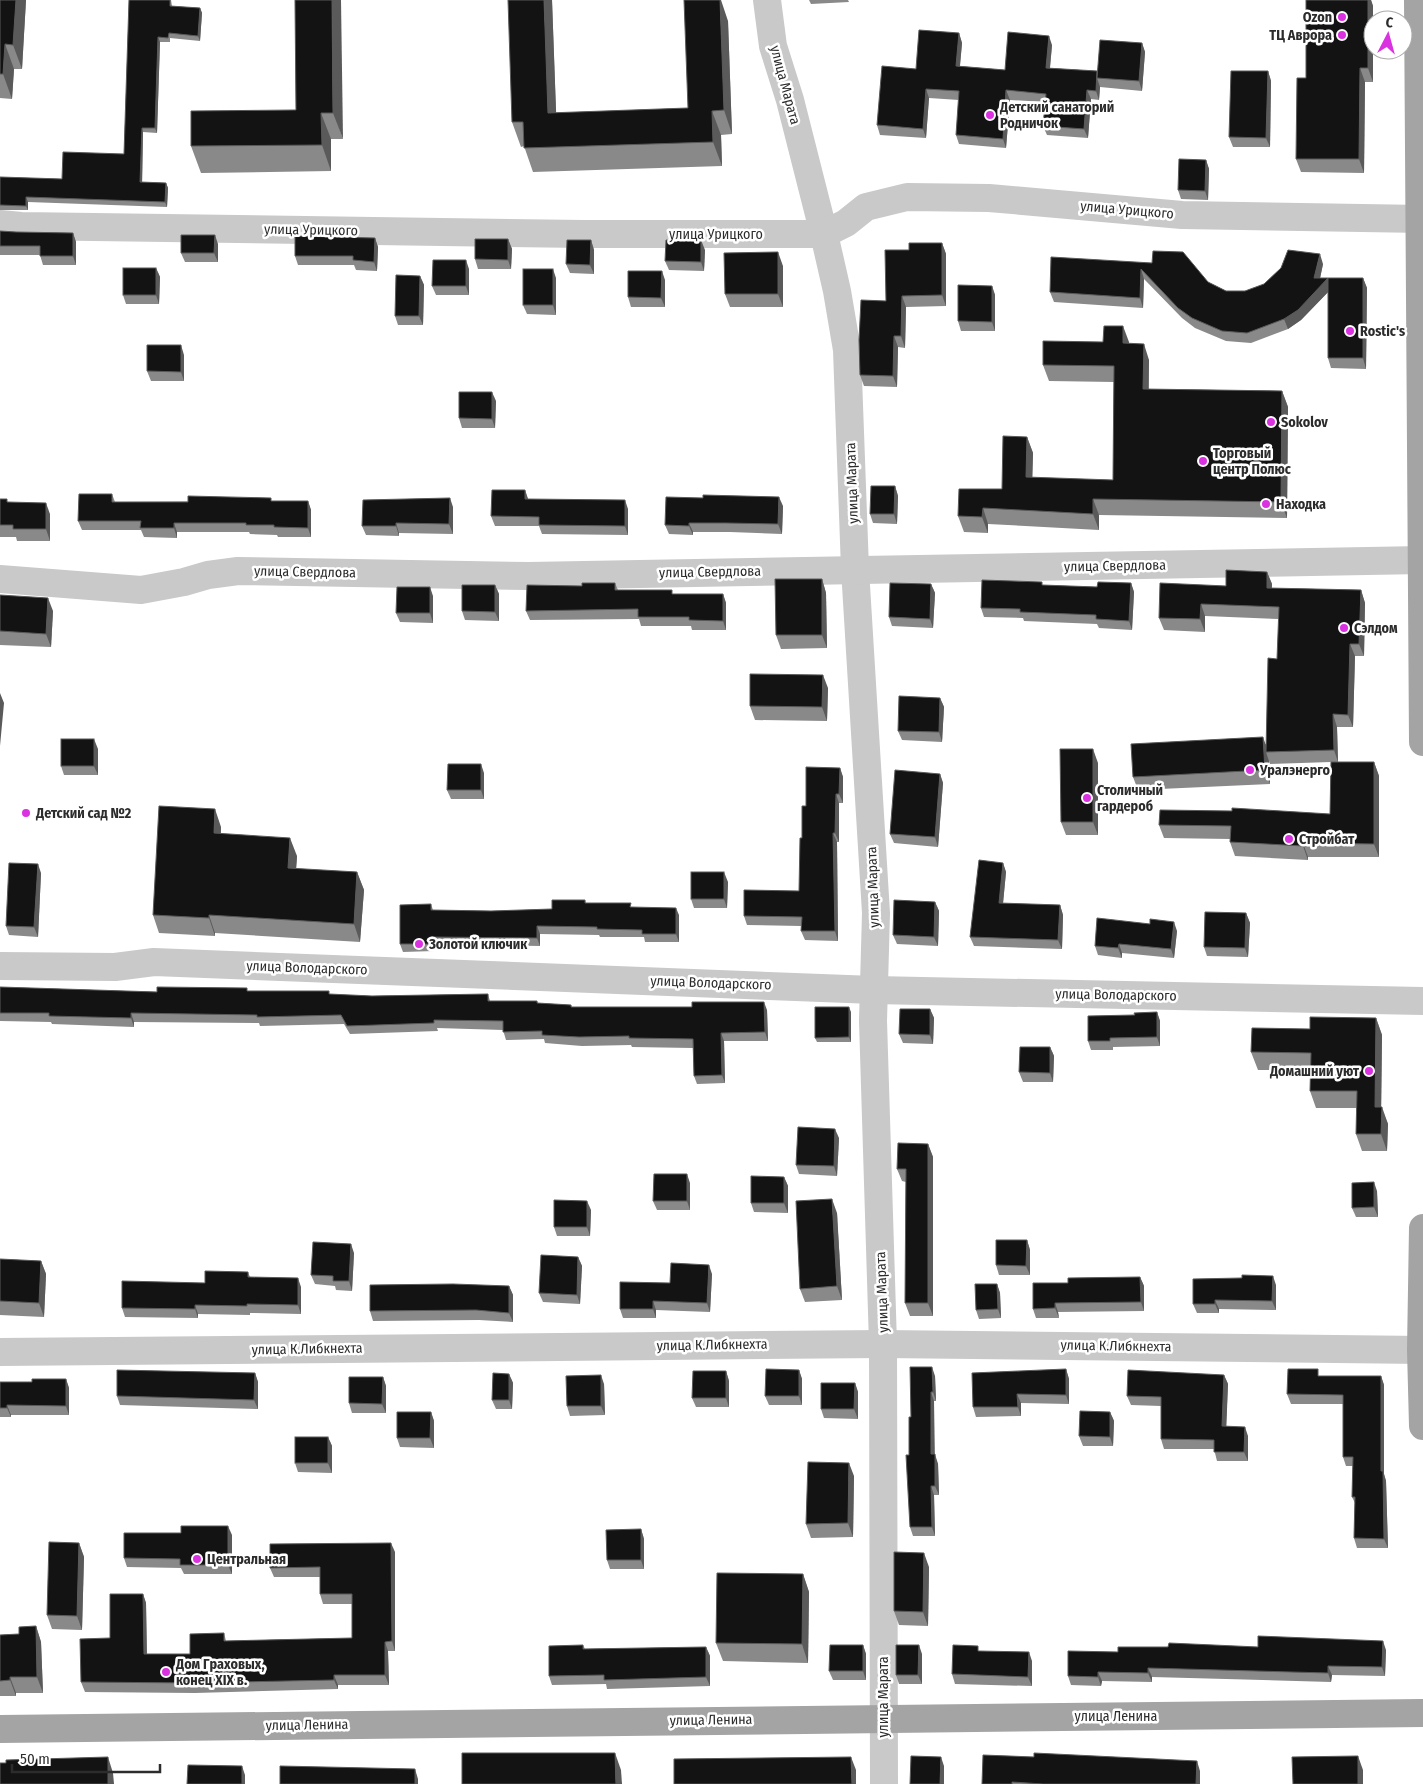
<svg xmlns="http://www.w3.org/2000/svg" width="1423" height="1784" font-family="'Fira Sans Condensed',sans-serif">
	<rect width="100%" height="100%" fill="#fff"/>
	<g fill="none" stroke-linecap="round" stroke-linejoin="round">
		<!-- minor -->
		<g stroke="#c9c9c9" stroke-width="28">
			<polyline points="767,0 773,46 790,100 824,234 837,291 847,350 855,569 876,913 873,1021 883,1344 884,1784"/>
			<polyline points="0,224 21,226 584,234 824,234 846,223 866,207 907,197 989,198 1182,215 1423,219"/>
			<polyline points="0,579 141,590 184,582 208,575 238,571 529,576 1423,560"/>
			<polyline points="0,966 115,967 154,962 874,990 1423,1001"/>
			<polyline points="0,1352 883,1344 1423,1350"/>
		</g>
		<!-- major -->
		<g stroke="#a4a4a4" stroke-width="28">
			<path d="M1418,0C1422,247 1419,495 1423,742"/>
			<polyline points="1423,1228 1421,1350 1423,1426"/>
			<polyline points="0,1729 1423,1713"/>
		</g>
	</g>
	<!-- wall -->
	<g fill="#898989">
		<polygon points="0,0 26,0 22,69 14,69 12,99 0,98"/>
		<polygon points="129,0 171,0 172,6 200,8 202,13 200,41 170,38 170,42 160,42 157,133 143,132 142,182 166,183 168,188 167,207 28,202 28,210 0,210 0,177 62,179 124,154"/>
		<polygon points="295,0 343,139 331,139 331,171 201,173 191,146 296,110"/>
		<polygon points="552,0 556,113 688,108 728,21 732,134 721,135 722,166 533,172 524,146 521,147 512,122"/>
		<polygon points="809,0 848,0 849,2 811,4"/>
		<polygon points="1368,0 1371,0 1373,6 1373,82 1365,82 1364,173 1301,172 1296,159 1306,78"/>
		<polygon points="959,33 962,43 960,66 1005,70 1052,45 1050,68 1097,71 1142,43 1145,52 1142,91 1100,87 1099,100 1091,99 1088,138 1047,135 1043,126 1045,102 1010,100 1006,148 959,144 956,135 959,100 929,98 926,138 880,135 877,125 916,69"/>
		<polygon points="1268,71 1271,81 1270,147 1233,147 1229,137"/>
		<polygon points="1206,160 1209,169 1208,200 1181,199 1178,190"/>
		<polygon points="0,231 16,232 73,233 76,242 76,265 43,265 40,255 0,255"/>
		<polygon points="375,238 378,247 377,271 356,270 354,265 298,265 295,256"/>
		<polygon points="508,239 512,249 511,269 478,269 475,259"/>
		<polygon points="591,240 594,250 594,274 570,273 566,264"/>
		<polygon points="942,243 946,254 946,306 906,307 905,348 898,347 897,387 864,386 860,375 886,301 909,250"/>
		<polygon points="218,244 218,262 185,262 181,253"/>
		<polygon points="705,250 704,271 669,270 665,261"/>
		<polygon points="1152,263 1208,282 1226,291 1245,291 1323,264 1320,278 1363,278 1367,288 1366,369 1331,368 1328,358 1328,292 1301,320 1288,329 1251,343 1226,341 1195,328 1182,318 1144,279 1143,308 1054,302 1050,292"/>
		<polygon points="783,266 783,307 730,307 725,294"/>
		<polygon points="156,268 160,277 159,304 126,304 123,295"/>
		<polygon points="469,269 469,295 436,295 432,286"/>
		<polygon points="420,276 424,285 423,325 398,325 395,316"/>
		<polygon points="556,278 556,315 527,314 523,305"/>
		<polygon points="665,280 665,307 631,307 628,297"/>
		<polygon points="992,286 995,295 995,331 961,331 958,321"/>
		<polygon points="1129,342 1129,344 1149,360 1149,389 1282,391 1288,407 1287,518 1099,515 1099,530 988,524 988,533 964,532 958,516 1002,489 1027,437 1033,453 1032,478 1113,480 1114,382 1049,381 1043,365"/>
		<polygon points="184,355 184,381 151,381 147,371"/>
		<polygon points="496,401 495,428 462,428 459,418"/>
		<polygon points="895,486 898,496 897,524 873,523 870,514"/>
		<polygon points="525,490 528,499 628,509 628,535 542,534 539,526 495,526 491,516"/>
		<polygon points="112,494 115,502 308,501 311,510 311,537 278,537 277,535 250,534 249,532 177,532 177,538 144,537 141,530 82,530 78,521"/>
		<polygon points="703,498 783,506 782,534 730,532 693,532 693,535 669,534 665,525"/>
		<polygon points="0,499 8,502 50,514 50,541 17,541 16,537 0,537"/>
		<polygon points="453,507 453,534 399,533 399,536 366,535 362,526"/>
		<polygon points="1267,572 1272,584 1272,588 1361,590 1365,603 1364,656 1355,656 1353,727 1337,727 1338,762 1374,762 1379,776 1379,857 1308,857 1308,860 1235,856 1230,842 1230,839 1164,838 1159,825 1330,814 1331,762 1270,764 1269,761 1270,784 1138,790 1133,777 1266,744 1277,659 1279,619 1205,616 1205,632 1164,630 1159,618 1226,586"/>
		<polygon points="822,579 826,593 827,648 781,649 776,635"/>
		<polygon points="615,583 618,590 673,594 723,594 726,603 726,630 692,630 691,626 641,626 639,619 530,620 526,611 582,586"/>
		<polygon points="1131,583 1134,592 1132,630 1099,628 1097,624 1024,621 1023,618 984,617 981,608 1043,585 1097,587"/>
		<polygon points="931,584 935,593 933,628 892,626 889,617"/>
		<polygon points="495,585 499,594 499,621 465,620 462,611"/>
		<polygon points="0,595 53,611 51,647 0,645"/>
		<polygon points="433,596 433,623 400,622 396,613"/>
		<polygon points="828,688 827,721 755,720 750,706"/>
		<polygon points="940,698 944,707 942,742 902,740 898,731"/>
		<polygon points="98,749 98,775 64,775 61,766"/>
		<polygon points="1098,763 1098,835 1066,835 1061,822"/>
		<polygon points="840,768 843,777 843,803 839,803 839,842 837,842 838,941 805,940 801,931 801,926 747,925 744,916 799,891 802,838 806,806"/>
		<polygon points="484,773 484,799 451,799 447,790"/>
		<polygon points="940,774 943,783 938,847 894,843 890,834"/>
		<polygon points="221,827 221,833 297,856 296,869 357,872 364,890 360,942 215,933 215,936 159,933 153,915"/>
		<polygon points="1003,863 1006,872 1003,904 1060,905 1063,915 1062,949 974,946 970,937"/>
		<polygon points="41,873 38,937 9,935 6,926"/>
		<polygon points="728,882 727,908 694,908 691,899"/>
		<polygon points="585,900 586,903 632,907 679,915 679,942 645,942 644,937 600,937 599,935 540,934 540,946 434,944 434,951 403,952 400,944 431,904 433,910 491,911 552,909"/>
		<polygon points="935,902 939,911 938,946 897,944 893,935"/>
		<polygon points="1246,913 1250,923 1248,957 1207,956 1204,947"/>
		<polygon points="1177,931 1174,958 1122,953 1122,958 1098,955 1095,946"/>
		<polygon points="0,987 157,992 247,988 247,991 372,996 488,994 490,1001 537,1001 538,1003 571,1005 572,1007 767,1010 768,1041 724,1041 725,1083 697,1084 694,1076 693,1048 632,1047 631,1045 582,1046 545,1043 544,1039 506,1040 503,1030 437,1028 438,1031 350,1034 344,1024 260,1026 259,1023 134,1022 134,1027 52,1024 51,1022 0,1021"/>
		<polygon points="930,1009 934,1018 933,1044 903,1043 899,1034"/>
		<polygon points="851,1012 851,1042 817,1042 815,1038"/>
		<polygon points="1157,1012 1160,1021 1160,1046 1113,1047 1113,1050 1091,1050 1088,1041 1135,1015"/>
		<polygon points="1376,1018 1382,1035 1381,1107 1388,1124 1387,1151 1362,1151 1356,1134 1356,1108 1316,1108 1310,1091 1310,1070 1258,1070 1251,1052 1310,1029"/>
		<polygon points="1050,1047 1054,1056 1053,1082 1023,1082 1019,1072"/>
		<polygon points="839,1138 837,1176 799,1174 796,1165"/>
		<polygon points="928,1144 933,1157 933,1316 910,1316 905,1303 906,1182 902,1181 897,1169"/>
		<polygon points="784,1177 788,1186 788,1213 754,1212 751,1203"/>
		<polygon points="690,1183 690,1210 657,1210 653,1201"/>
		<polygon points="1377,1191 1378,1217 1356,1217 1352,1208"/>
		<polygon points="591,1210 590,1236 557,1236 554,1227"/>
		<polygon points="837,1213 842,1300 805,1302 800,1289"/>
		<polygon points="1027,1240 1030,1250 1030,1275 999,1275 996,1265"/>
		<polygon points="354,1253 352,1291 336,1290 335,1286 315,1284 311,1275"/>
		<polygon points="578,1257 582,1266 580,1304 543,1302 539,1293"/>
		<polygon points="0,1259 41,1261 46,1274 44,1317 0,1315"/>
		<polygon points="248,1272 250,1277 301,1287 301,1314 250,1313 250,1315 198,1314 198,1318 125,1317 122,1308 205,1283"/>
		<polygon points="712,1274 710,1312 656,1310 656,1318 623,1318 620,1309 670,1283"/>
		<polygon points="1140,1277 1144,1286 1144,1311 1058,1312 1059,1318 1036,1318 1033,1309"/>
		<polygon points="997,1284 1000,1293 1001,1318 979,1319 976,1310"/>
		<polygon points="1276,1285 1276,1310 1219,1309 1219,1313 1197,1313 1193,1304"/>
		<polygon points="509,1286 513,1295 513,1322 479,1320 373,1321 370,1311"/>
		<polygon points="1066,1369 1069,1379 1069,1404 1021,1403 1021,1416 976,1417 973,1407"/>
		<polygon points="799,1370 802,1379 802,1405 769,1405 765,1396"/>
		<polygon points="726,1371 729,1381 729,1407 696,1407 692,1398"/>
		<polygon points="255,1373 258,1382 258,1409 120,1405 117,1396"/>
		<polygon points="509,1374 513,1383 512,1409 496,1409 492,1400"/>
		<polygon points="1224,1375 1228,1384 1226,1426 1248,1436 1248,1461 1217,1461 1214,1449 1164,1449 1161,1439 1161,1406 1131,1405 1127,1396"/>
		<polygon points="935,1376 936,1401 934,1401 934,1454 938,1464 939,1495 934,1495 935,1536 913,1536 910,1527 909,1455 911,1417"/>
		<polygon points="1320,1376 1381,1376 1384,1385 1384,1474 1386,1481 1388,1548 1357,1548 1354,1538 1355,1503 1352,1497 1353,1466 1346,1466 1343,1457 1343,1404 1291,1404 1287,1394"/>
		<polygon points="383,1377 386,1386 386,1413 352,1413 349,1403"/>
		<polygon points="66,1379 69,1388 69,1415 11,1415 11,1417 0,1417 0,1382 32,1382"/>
		<polygon points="855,1383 858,1392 858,1419 824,1418 821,1409"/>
		<polygon points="604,1384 605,1415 570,1416 567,1406"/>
		<polygon points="431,1412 434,1421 434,1448 400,1447 397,1438"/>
		<polygon points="1110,1412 1114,1421 1113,1446 1083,1446 1079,1436"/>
		<polygon points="328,1437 332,1446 332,1473 298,1472 295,1463"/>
		<polygon points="854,1476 853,1537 811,1538 806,1524"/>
		<polygon points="641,1529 644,1539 644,1569 610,1569 607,1560"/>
		<polygon points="232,1535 232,1574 184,1574 181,1568 127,1567 124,1558"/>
		<polygon points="79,1543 84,1557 82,1630 52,1629 47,1615"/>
		<polygon points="395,1552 395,1651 388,1651 389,1685 338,1685 338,1689 195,1693 85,1692 81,1682 110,1638 143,1594 146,1603 147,1654 190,1654 224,1633 226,1641 352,1638 352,1604 323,1604 320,1594 320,1577 274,1577 270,1568"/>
		<polygon points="929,1567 928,1626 899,1625 894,1611"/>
		<polygon points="803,1574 809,1592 808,1663 723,1661 716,1643"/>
		<polygon points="36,1626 41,1642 43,1693 16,1693 16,1696 0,1696 0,1635 19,1634"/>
		<polygon points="583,1645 585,1649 706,1647 710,1656 710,1686 607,1689 606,1684 552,1685 549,1676"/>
		<polygon points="863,1645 866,1654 866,1680 833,1680 829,1671"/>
		<polygon points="1168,1647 1258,1647 1386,1650 1385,1676 1332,1675 1331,1682 1152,1677 1152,1682 1102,1681 1101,1686 1071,1685 1068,1676 1118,1652"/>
		<polygon points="980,1651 1032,1661 1032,1686 955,1684 952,1674"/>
		<polygon points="922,1654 922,1684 899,1684 896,1675"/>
		<polygon points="1200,1771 1200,1784 982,1784"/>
	</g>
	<!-- shaded-wall -->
	<g fill="#5a5a5a">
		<polygon points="16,0 26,0 22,69 13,45"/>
		<polygon points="332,0 341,0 343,139 333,113"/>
		<polygon points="544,0 552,0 557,137 548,113"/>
		<polygon points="720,0 721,0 728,21 732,134 724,110"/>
		<polygon points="1368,0 1371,0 1373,6 1373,82 1368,68"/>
		<polygon points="200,8 202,13 200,41 198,36"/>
		<polygon points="959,33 962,43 959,75 956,66"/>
		<polygon points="1049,36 1052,45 1049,77 1046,68"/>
		<polygon points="158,37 160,42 157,133 155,128"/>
		<polygon points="1142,43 1145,52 1142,91 1139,81"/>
		<polygon points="5,44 14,69 12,99 3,74"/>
		<polygon points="1360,68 1365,82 1364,173 1359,159"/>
		<polygon points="1268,71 1271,81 1270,147 1266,138"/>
		<polygon points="1097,78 1100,87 1099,100 1096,91"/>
		<polygon points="926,89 929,98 926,138 923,129"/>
		<polygon points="1006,90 1010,100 1006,148 1003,139"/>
		<polygon points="1087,90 1091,99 1088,138 1084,129"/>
		<polygon points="712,111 721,135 722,166 713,142"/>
		<polygon points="321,113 331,139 331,171 322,145"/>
		<polygon points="142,128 143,132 142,187 140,182"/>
		<polygon points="1206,160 1209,169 1208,200 1205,191"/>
		<polygon points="166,183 168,188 167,207 165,202"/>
		<polygon points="26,197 28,202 28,210 26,206"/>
		<polygon points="73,233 76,242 76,265 73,256"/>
		<polygon points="215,235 218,244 218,262 214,253"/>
		<polygon points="375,238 378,247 377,271 374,262"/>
		<polygon points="508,239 512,249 511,269 508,260"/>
		<polygon points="591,240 594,250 594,274 590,265"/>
		<polygon points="701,240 705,250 704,271 701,262"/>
		<polygon points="942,243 946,254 946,306 942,295"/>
		<polygon points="778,252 783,266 783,307 778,294"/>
		<polygon points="1320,254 1323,264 1318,288 1314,278"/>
		<polygon points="466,260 469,269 469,295 466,286"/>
		<polygon points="156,268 160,277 159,304 156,295"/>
		<polygon points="553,269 556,278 556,315 553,305"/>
		<polygon points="1141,269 1144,279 1143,308 1140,298"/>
		<polygon points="662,271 665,280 665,307 661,298"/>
		<polygon points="420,276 424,285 423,325 419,316"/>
		<polygon points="1328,278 1332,288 1301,320 1288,329 1284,319"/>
		<polygon points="1363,278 1367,288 1366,369 1363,358"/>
		<polygon points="992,286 995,295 995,331 992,322"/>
		<polygon points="902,296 906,307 905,348 901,336"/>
		<polygon points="1123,326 1129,342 1129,359 1123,343"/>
		<polygon points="894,336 898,347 897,387 893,376"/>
		<polygon points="1144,344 1149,360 1148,405 1143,389"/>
		<polygon points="181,345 184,355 184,381 181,372"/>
		<polygon points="1282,391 1288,407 1287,518 1281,502"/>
		<polygon points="492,392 496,401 495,428 492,419"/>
		<polygon points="1027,437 1033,453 1032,493 1026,477"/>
		<polygon points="895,486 898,496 897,524 894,514"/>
		<polygon points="525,490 528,499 525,499"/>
		<polygon points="779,497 783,506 782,534 778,524"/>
		<polygon points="450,498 453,507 453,534 449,524"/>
		<polygon points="1093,499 1099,515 1099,530 1093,514"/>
		<polygon points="625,500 628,509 628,535 625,526"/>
		<polygon points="308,501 311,510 311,537 308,528"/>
		<polygon points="46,503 50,514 50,541 46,529"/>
		<polygon points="983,508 988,524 988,533 982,517"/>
		<polygon points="174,523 177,532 177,538 174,528"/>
		<polygon points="396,523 399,533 399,536 396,526"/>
		<polygon points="689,523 693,532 693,535 689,526"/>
		<polygon points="1267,572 1272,584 1271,600 1267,588"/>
		<polygon points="822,579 826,593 827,648 822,635"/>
		<polygon points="1131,583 1134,592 1132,630 1129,621"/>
		<polygon points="931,584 935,593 933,628 930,619"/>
		<polygon points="495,585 499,594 499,621 495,612"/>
		<polygon points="430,587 433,596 433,623 430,613"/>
		<polygon points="1361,590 1365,603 1364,656 1359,644"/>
		<polygon points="723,594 726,603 726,630 723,621"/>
		<polygon points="48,598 53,611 51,647 46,634"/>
		<polygon points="1201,604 1205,616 1205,632 1200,619"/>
		<polygon points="1350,644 1355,656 1353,727 1348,715"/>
		<polygon points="823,675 828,688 827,721 822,707"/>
		<polygon points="0,693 4,703 0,746"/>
		<polygon points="940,698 944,707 942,742 939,732"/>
		<polygon points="1333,714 1337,727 1338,762 1334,750"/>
		<polygon points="1263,737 1268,751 1266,752 1269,761 1270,784 1265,770"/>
		<polygon points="94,739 98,749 98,775 94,766"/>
		<polygon points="1093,749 1098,763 1098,835 1093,822"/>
		<polygon points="1374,762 1379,776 1379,857 1374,844"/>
		<polygon points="481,764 484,773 484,799 481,790"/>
		<polygon points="840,768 843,777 843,803 839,794"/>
		<polygon points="940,774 943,783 938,847 935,837"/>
		<polygon points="836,794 839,803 839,842 835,833"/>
		<polygon points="215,809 221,827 220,851 214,833"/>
		<polygon points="833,833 837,842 838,941 835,931"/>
		<polygon points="290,838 297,856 295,886 288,868"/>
		<polygon points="1303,843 1308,857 1308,860 1303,846"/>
		<polygon points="1003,863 1006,872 1002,913 999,903"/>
		<polygon points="38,864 41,873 38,937 34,927"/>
		<polygon points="357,872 364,890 360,942 354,924"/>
		<polygon points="724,872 728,882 727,908 724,899"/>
		<polygon points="935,902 939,911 938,946 934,937"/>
		<polygon points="1060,905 1063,915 1062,949 1058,940"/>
		<polygon points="676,908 679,915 679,942 676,934"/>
		<polygon points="1246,913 1250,923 1248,957 1245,948"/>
		<polygon points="209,915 215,933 215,936 209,918"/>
		<polygon points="1174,922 1177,931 1174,958 1171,949"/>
		<polygon points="537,926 540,934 540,946 537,938"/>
		<polygon points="431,937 434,944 434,951 431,944"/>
		<polygon points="1119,944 1122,953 1122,958 1118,948"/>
		<polygon points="764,1002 767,1010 768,1041 765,1032"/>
		<polygon points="849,1007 851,1012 851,1042 849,1037"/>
		<polygon points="930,1009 934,1018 933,1044 930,1035"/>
		<polygon points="1157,1012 1160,1021 1160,1046 1157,1037"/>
		<polygon points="131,1013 134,1022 134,1027 131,1018"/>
		<polygon points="1376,1018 1382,1035 1381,1124 1375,1107"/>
		<polygon points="721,1033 724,1041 725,1083 722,1075"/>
		<polygon points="1050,1047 1054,1056 1053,1082 1050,1073"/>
		<polygon points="1382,1107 1388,1124 1387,1151 1381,1134"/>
		<polygon points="835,1129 839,1138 837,1176 834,1166"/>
		<polygon points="928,1144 933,1157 933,1316 928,1303"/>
		<polygon points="687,1174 690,1183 690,1210 687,1201"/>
		<polygon points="784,1177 788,1186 788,1213 784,1203"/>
		<polygon points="1374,1182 1377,1191 1378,1217 1374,1207"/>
		<polygon points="832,1199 837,1213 842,1300 837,1286"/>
		<polygon points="587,1201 591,1210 590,1236 587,1227"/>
		<polygon points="1027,1240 1030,1250 1030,1275 1026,1266"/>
		<polygon points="351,1244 354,1253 352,1291 349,1281"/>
		<polygon points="578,1257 582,1266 580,1304 577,1295"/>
		<polygon points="41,1261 46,1274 44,1317 39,1303"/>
		<polygon points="709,1265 712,1274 710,1312 707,1303"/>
		<polygon points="1273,1276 1276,1285 1276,1310 1272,1301"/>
		<polygon points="1140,1277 1144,1286 1144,1311 1141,1302"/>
		<polygon points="298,1278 301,1287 301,1314 298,1305"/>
		<polygon points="997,1284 1000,1293 1001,1318 998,1309"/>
		<polygon points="509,1286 513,1295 513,1322 509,1313"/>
		<polygon points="1215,1300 1219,1309 1219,1313 1215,1304"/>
		<polygon points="653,1301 656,1310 656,1318 653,1309"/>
		<polygon points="1055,1303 1058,1312 1059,1318 1055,1308"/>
		<polygon points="195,1305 198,1314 198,1318 195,1309"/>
		<polygon points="932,1367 935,1376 936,1401 933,1392"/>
		<polygon points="1066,1369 1069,1379 1069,1404 1066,1395"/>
		<polygon points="799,1370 802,1379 802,1405 799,1396"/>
		<polygon points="726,1371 729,1381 729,1407 726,1398"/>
		<polygon points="255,1373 258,1382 258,1409 254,1400"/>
		<polygon points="509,1374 513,1383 512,1409 509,1400"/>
		<polygon points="601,1375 604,1384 605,1415 601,1406"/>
		<polygon points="1224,1375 1228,1384 1226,1435 1222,1426"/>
		<polygon points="1381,1376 1384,1385 1384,1474 1386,1481 1388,1548 1384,1539 1381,1471"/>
		<polygon points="383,1377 386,1386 386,1413 382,1404"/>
		<polygon points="66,1379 69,1388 69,1415 66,1406"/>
		<polygon points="855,1383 858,1392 858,1419 854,1409"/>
		<polygon points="931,1392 934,1401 935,1464 931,1454"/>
		<polygon points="1017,1394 1021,1403 1021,1416 1018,1407"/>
		<polygon points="7,1405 11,1415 11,1417 7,1408"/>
		<polygon points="431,1412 434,1421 434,1448 430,1438"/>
		<polygon points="1110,1412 1114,1421 1113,1446 1110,1437"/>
		<polygon points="1245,1427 1248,1436 1248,1461 1244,1452"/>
		<polygon points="328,1437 332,1446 332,1473 328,1463"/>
		<polygon points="935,1454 938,1464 939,1495 935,1486"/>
		<polygon points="849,1463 854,1476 853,1537 848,1523"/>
		<polygon points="931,1486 934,1495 935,1536 932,1527"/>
		<polygon points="228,1526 232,1535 232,1574 228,1565"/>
		<polygon points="641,1529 644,1539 644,1569 641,1560"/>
		<polygon points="79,1543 84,1557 82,1630 77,1616"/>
		<polygon points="391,1543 395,1552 395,1651 392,1641"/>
		<polygon points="924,1553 929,1567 928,1626 923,1612"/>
		<polygon points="803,1574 809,1592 808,1663 802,1644"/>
		<polygon points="143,1594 146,1603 147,1664 144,1654"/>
		<polygon points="36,1626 41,1642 43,1693 37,1677"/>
		<polygon points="1383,1641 1386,1650 1385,1676 1382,1667"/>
		<polygon points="385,1642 388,1651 389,1685 385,1675"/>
		<polygon points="863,1645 866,1654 866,1680 863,1671"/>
		<polygon points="919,1645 922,1654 922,1684 918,1675"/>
		<polygon points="706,1647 710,1656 710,1686 706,1677"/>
		<polygon points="1029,1652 1032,1661 1032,1686 1028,1677"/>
		<polygon points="1328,1666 1332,1675 1331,1682 1328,1673"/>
		<polygon points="1148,1668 1152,1677 1152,1682 1148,1673"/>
		<polygon points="1098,1672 1102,1681 1101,1686 1098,1677"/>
		<polygon points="334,1675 338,1685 338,1689 334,1680"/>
		<polygon points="10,1677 16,1693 16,1696 10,1680"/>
		<polygon points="615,1753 621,1770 622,1784 616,1784"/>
		<polygon points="1358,1756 1363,1770 1363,1784 1358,1784"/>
		<polygon points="108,1757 113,1773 114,1784 108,1784"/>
		<polygon points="851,1757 856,1770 856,1784 852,1784"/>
		<polygon points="941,1757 944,1766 944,1784 940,1784"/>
		<polygon points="1197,1761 1200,1771 1200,1784 1196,1784"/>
		<polygon points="242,1766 245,1775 245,1784 242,1784"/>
		<polygon points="415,1769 418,1779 418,1784 415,1784"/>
	</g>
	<!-- building -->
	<g fill="#131313" stroke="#5a5a5a">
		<polygon points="0,0 16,0 13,45 5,44 3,74 0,74"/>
		<polygon points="129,0 170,0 170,6 200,8 198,36 169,33 168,38 158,37 155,128 142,128 140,182 166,183 165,202 26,197 26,206 0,205 0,177 62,179 63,152 124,154"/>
		<polygon points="295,0 332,0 333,113 321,113 322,145 191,146 191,111 296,110"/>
		<polygon points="508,0 544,0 548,113 688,108 684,0 720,0 724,110 712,111 713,142 524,148 523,122 512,122"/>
		<polygon points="1306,0 1368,0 1368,68 1360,68 1359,159 1296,159 1297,78 1306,78"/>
		<polygon points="919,30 959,33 956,66 1005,70 1008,32 1049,36 1046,68 1097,71 1096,91 1087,90 1084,129 1043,126 1046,94 1006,90 1003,139 956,135 959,91 926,89 923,129 877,125 882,66 916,69"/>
		<polygon points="1100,40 1142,43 1139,81 1097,78"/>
		<polygon points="1231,71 1268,71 1266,138 1229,137"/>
		<polygon points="1179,159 1206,160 1205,191 1178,190"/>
		<polygon points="0,231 16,232 73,233 73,256 40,256 40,246 0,246"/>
		<polygon points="181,235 215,235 214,253 181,253"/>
		<polygon points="295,236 375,238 374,262 353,260 353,256 295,256"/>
		<polygon points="475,239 508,239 508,260 475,259"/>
		<polygon points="567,240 591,240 590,265 566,264"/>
		<polygon points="666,240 701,240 701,262 665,261"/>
		<polygon points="909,243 942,243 942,295 902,296 901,336 894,336 893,376 860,375 859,340 861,300 886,301 885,250 909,250"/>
		<polygon points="1288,250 1320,254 1314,278 1363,278 1363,358 1328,358 1328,278 1298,310 1284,319 1247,333 1222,331 1192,318 1178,308 1141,269 1140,298 1050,292 1051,257 1152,263 1153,251 1183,252 1208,282 1226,291 1245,291 1264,284 1281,268"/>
		<polygon points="778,252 778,294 725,294 724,253"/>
		<polygon points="433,260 466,260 466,286 432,286"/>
		<rect x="123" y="268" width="33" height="27"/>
		<rect x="523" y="269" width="30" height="36"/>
		<polygon points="628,271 662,271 661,298 628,297"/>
		<polygon points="396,275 420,276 419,316 395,316"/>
		<polygon points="958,285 992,286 992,322 958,321"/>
		<polygon points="1104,326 1123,326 1123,343 1144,344 1143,389 1282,391 1281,502 1093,499 1093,514 983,508 982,517 958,516 959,489 1002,489 1003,436 1027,437 1026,477 1113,480 1114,366 1043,365 1043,341 1103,342"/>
		<polygon points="147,345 181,345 181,372 147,371"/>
		<polygon points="459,392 492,392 492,419 459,418"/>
		<polygon points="871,486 895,486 894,514 870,514"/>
		<polygon points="492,490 525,490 525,499 625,500 625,526 539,525 539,517 491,516"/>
		<polygon points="79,494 112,494 112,502 188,502 188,496 271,498 271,501 308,501 308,528 274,527 274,525 246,525 246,523 174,523 174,528 140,528 141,521 78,521"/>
		<polygon points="703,495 779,497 778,524 726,523 689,523 689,526 665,525 666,497 703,498"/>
		<polygon points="450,498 449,524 396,523 396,526 362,526 363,500"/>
		<polygon points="0,499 7,499 7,502 46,503 46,529 13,529 13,525 0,525"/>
		<polygon points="1226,570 1267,572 1267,588 1361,590 1359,644 1350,644 1348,715 1333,714 1334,750 1266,752 1268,658 1277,659 1279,607 1201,604 1200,619 1159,618 1160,583 1226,586"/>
		<polygon points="775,579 822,579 822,635 776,635"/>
		<polygon points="982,580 1042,582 1042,585 1097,587 1098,582 1131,583 1129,621 1096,619 1096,615 1020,612 1020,609 981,608"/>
		<polygon points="582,583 615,583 615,590 672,590 672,594 723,594 723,621 689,620 689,617 638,617 638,609 526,611 527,585 582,586"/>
		<polygon points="890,583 931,584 930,619 889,617"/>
		<polygon points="462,585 495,585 495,612 462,611"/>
		<polygon points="397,587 430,587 430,613 396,613"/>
		<polygon points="0,595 48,598 46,634 0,631"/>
		<polygon points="750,674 823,675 822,707 750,706"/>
		<polygon points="899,696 940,698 939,732 898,731"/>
		<polygon points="1263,737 1265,770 1133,777 1131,744"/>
		<rect x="61" y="739" width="33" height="27"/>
		<polygon points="1060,749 1093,749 1093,822 1061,822"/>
		<polygon points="1331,762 1374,762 1374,844 1303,843 1303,846 1230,842 1231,826 1159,825 1160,810 1232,811 1232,808 1330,814"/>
		<polygon points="448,764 481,764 481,790 447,790"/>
		<polygon points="806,767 840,768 839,794 836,794 835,833 833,833 835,931 801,931 802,917 744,916 744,890 799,891 800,838 802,838 802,806 806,806"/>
		<polygon points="895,770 940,774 935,837 890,834"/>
		<polygon points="159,806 215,809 214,833 290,838 288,868 357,872 354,924 209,915 209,918 153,915"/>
		<polygon points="979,860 1003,863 999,903 1060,905 1058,940 970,937"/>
		<polygon points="9,863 38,864 34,927 6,926"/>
		<rect x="691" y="872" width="33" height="27"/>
		<polygon points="552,900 585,900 585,903 631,903 630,907 676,908 676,934 642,934 642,930 597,929 597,927 537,926 537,938 431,937 431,944 400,944 400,905 431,904 431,910 491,911 552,909"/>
		<polygon points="894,900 935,902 934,937 893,935"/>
		<polygon points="1205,912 1246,913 1245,948 1204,947"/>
		<polygon points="1097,918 1150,924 1150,919 1174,922 1171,949 1119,944 1118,948 1095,946"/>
		<polygon points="0,987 157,992 157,987 247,988 247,991 329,991 329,994 372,996 488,994 488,1001 537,1001 537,1003 571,1005 571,1007 692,1007 692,1002 764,1002 765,1032 721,1033 722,1075 694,1076 693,1039 629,1038 629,1036 579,1037 542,1035 542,1031 503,1032 503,1021 434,1020 434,1023 347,1026 341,1015 257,1017 257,1015 131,1013 131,1018 49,1016 49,1013 0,1013"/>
		<polygon points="815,1007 849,1007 849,1037 815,1038"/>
		<polygon points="900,1009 930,1009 930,1035 899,1034"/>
		<polygon points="1157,1012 1157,1037 1110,1038 1110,1041 1088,1041 1088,1016 1135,1015 1134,1013"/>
		<polygon points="1310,1017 1376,1018 1375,1107 1382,1107 1381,1134 1356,1134 1357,1091 1310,1091 1311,1053 1251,1052 1252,1028 1310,1029"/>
		<polygon points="1020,1047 1050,1047 1050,1073 1019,1072"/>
		<polygon points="798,1127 835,1129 834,1166 796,1165"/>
		<polygon points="898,1143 928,1144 928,1303 905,1303 906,1169 897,1169"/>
		<polygon points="654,1174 687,1174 687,1201 653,1201"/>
		<polygon points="751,1176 784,1177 784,1203 751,1203"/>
		<polygon points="1374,1182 1374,1207 1352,1208 1352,1183"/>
		<polygon points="832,1199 837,1286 800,1289 796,1201"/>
		<polygon points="554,1200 587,1201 587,1227 554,1227"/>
		<polygon points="996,1240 1027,1240 1026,1266 996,1265"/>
		<polygon points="313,1242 351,1244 349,1281 333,1281 333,1276 311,1275"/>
		<polygon points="541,1255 578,1257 577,1295 539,1293"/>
		<polygon points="0,1259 41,1261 39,1303 0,1301"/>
		<polygon points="671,1263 709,1265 707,1303 653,1301 653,1309 620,1309 620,1282 670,1283"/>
		<polygon points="205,1271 248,1272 248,1277 298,1278 298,1305 247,1304 247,1306 195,1305 195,1309 122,1308 122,1281 205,1283"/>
		<polygon points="1242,1275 1273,1276 1272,1301 1215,1300 1215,1304 1193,1304 1193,1279 1242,1278"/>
		<polygon points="1140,1277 1141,1302 1055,1303 1055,1308 1033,1309 1033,1283 1068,1283 1068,1278"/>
		<polygon points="453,1284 509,1286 509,1313 476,1310 370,1311 370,1285"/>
		<polygon points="975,1284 997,1284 998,1309 976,1310"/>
		<polygon points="910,1367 932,1367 933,1392 931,1392 931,1454 935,1454 935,1486 931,1486 932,1527 910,1527 906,1455 909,1455 909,1417 911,1417"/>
		<polygon points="766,1369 799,1370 799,1396 765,1396"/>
		<polygon points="1066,1369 1066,1395 1017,1394 1018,1407 973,1407 972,1373"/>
		<polygon points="1288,1369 1318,1369 1318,1376 1381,1376 1381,1471 1383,1471 1384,1539 1354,1538 1355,1497 1352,1497 1353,1457 1343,1457 1343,1395 1287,1394"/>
		<polygon points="117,1370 255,1373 254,1400 117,1396"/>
		<polygon points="1128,1370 1224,1375 1222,1426 1245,1427 1244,1452 1214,1452 1214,1440 1161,1439 1161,1397 1127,1396"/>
		<polygon points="693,1371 726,1371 726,1398 692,1398"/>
		<polygon points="493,1373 509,1374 509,1400 492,1400"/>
		<polygon points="601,1375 601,1406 567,1406 566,1376"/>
		<polygon points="349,1377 383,1377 382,1404 349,1403"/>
		<polygon points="32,1379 66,1379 66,1406 7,1405 7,1408 0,1408 0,1382 32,1382"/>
		<polygon points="821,1383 855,1383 854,1409 821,1409"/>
		<polygon points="1080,1411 1110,1412 1110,1437 1079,1436"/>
		<polygon points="397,1412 431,1412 430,1438 397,1438"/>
		<rect x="295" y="1437" width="33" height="26"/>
		<polygon points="808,1462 849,1463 848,1523 806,1524"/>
		<polygon points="181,1526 228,1526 228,1565 180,1565 180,1559 124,1558 124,1533 181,1533"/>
		<polygon points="641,1529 641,1560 607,1560 606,1530"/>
		<polygon points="49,1542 79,1543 77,1616 47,1615"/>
		<polygon points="391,1543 392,1641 385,1642 385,1675 334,1675 334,1680 191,1683 81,1682 80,1639 110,1638 110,1594 143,1594 144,1654 190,1654 190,1634 224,1633 224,1641 352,1638 352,1594 320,1594 320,1567 270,1568 270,1544"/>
		<polygon points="894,1552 924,1553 923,1612 894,1611"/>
		<polygon points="717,1573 803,1574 802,1644 716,1643"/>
		<polygon points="36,1626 37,1677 10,1677 10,1680 0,1681 0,1635 19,1634 19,1627"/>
		<polygon points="1258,1636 1383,1641 1382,1667 1328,1666 1328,1673 1148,1668 1148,1673 1098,1672 1098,1677 1068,1676 1068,1651 1118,1652 1118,1647 1168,1647 1169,1643 1258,1647"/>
		<polygon points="583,1645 583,1649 706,1647 706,1677 604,1680 604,1675 549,1676 549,1646"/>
		<polygon points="830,1645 863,1645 863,1671 829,1671"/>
		<polygon points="896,1645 919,1645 918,1675 896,1675"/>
		<polygon points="953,1645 978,1646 978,1651 1029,1652 1028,1677 952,1674"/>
		<polygon points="462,1753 615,1753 616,1784 462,1784"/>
		<polygon points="1034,1753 1197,1761 1196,1784 1043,1784 1012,1782 1012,1784 982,1784 983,1755 1034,1757"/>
		<polygon points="911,1756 941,1757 940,1784 910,1784"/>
		<polygon points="1358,1756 1358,1784 1293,1784 1292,1757"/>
		<polygon points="108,1757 108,1784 0,1784 0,1763 6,1763 6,1760"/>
		<polygon points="851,1757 852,1784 674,1784 674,1759"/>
		<polygon points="188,1765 242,1766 242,1784 187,1784"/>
		<polygon points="280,1766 415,1769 415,1784 280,1784"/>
	</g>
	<!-- markers -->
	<g fill="#da31e1" stroke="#fff" stroke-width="2">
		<circle cx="1342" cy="17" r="5"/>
		<circle cx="1342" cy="35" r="5"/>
		<circle cx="990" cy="115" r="5"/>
		<circle cx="1350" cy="331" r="5"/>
		<circle cx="1271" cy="422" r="5"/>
		<circle cx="1203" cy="461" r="5"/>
		<circle cx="1266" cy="504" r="5"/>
		<circle cx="1344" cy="628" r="5"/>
		<circle cx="1250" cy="770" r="5"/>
		<circle cx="1087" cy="798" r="5"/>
		<circle cx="26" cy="813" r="5"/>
		<circle cx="1289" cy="839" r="5"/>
		<circle cx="419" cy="944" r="5"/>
		<circle cx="1369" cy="1071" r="5"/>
		<circle cx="197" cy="1559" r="5"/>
		<circle cx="166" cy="1672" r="5"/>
	</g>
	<g text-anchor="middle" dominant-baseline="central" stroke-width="5" stroke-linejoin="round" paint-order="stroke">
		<!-- poi labels -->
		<g font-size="14" font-weight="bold" fill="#2c2c2c" stroke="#fff" text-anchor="start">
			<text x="1332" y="17" text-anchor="end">Ozon</text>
			<text x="1332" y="35" text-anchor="end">ТЦ Аврора</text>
			<text x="1000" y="107">Детский санаторий<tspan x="1000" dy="16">Родничок</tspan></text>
			<text x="1360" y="331">Rostic's</text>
			<text x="1281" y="422">Sokolov</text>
			<text x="1213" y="453">Торговый<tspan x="1213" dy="16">центр Полюс</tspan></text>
			<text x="1276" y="504">Находка</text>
			<text x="1354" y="628">Сэлдом</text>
			<text x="1260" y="770">Уралэнерго</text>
			<text x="1097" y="790">Столичный<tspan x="1097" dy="16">гардероб</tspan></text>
			<text x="36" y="813">Детский сад №2</text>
			<text x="1299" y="839">Стройбат</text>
			<text x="429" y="944">Золотой ключик</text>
			<text x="1359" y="1071" text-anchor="end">Домашний уют</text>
			<text x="207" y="1559">Центральная</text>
			<text x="176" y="1664">Дом Граховых,<tspan x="176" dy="16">конец XIX в.</tspan></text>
		</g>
		<!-- street labels -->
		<g font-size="14" fill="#2c2c2c" stroke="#fff">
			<text transform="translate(785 85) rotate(75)">улица Марата</text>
			<text transform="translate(1127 210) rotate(5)">улица Урицкого</text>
			<text transform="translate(311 230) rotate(1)">улица Урицкого</text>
			<text x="716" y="234">улица Урицкого</text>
			<text transform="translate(852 483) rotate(-92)">улица Марата</text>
			<text transform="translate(1115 566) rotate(-1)">улица Свердлова</text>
			<text transform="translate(305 572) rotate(1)">улица Свердлова</text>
			<text transform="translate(710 572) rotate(-1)">улица Свердлова</text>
			<text transform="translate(873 887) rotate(-92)">улица Марата</text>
			<text transform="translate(307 968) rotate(2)">улица Володарского</text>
			<text transform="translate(711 983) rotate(2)">улица Володарского</text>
			<text transform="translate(1116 995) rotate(1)">улица Володарского</text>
			<text transform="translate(882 1292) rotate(-92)">улица Марата</text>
			<text transform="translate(712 1345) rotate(-1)">улица К.Либкнехта</text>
			<text transform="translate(1116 1346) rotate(1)">улица К.Либкнехта</text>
			<text transform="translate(307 1349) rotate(-1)">улица К.Либкнехта</text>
			<text transform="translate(883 1697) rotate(-90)">улица Марата</text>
			<text x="1116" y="1716">улица Ленина</text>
			<text transform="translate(711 1720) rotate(-1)">улица Ленина</text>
			<text transform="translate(307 1725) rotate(-1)">улица Ленина</text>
		</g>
	</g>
	<!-- north arrow -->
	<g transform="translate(1388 35) rotate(6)"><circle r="24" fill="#ffffff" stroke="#ababab"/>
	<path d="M0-4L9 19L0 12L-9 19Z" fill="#da31e1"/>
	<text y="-8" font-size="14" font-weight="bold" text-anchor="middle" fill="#2c2c2c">С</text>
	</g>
	<!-- scale -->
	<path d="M12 1764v8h148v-8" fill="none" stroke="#2c2c2c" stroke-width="2.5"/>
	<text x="20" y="1764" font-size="15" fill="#2c2c2c" stroke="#ffffff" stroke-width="4" paint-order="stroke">50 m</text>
</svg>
